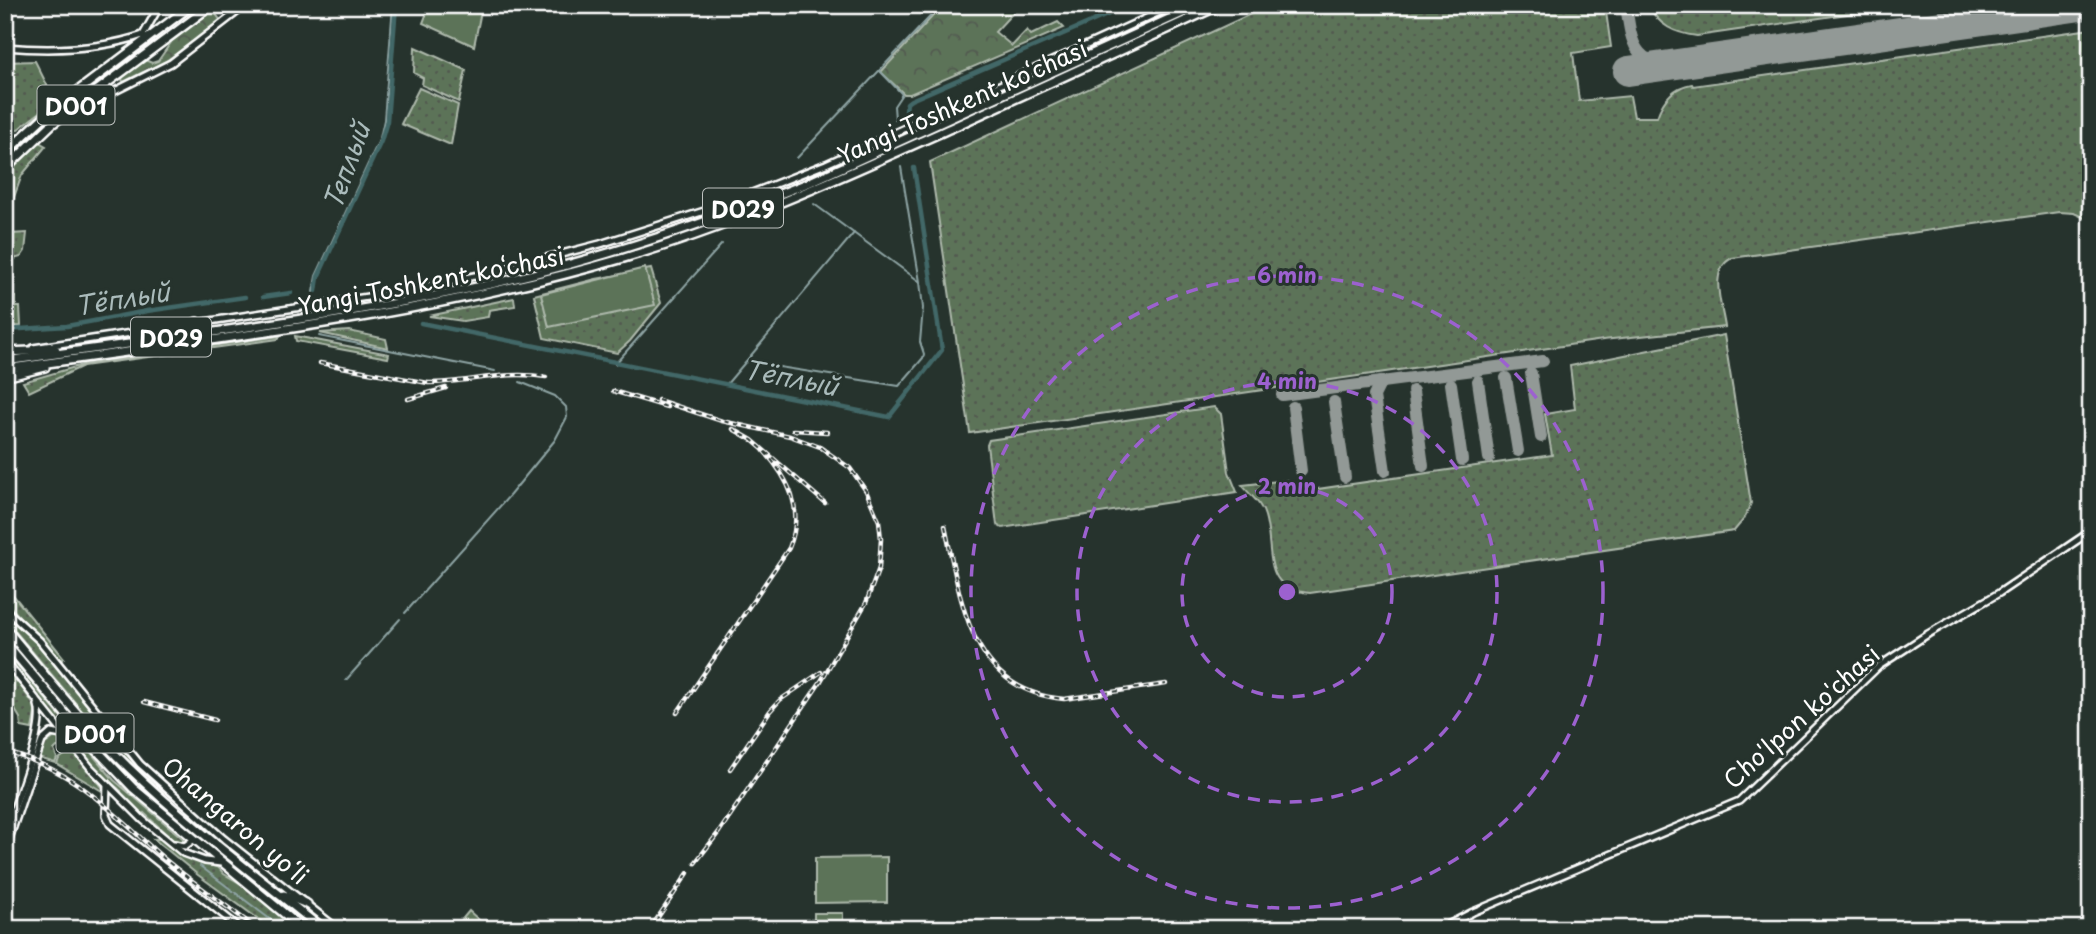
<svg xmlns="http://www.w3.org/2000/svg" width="2096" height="934" font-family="'Playpen Sans',sans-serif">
	<defs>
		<pattern id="grass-dots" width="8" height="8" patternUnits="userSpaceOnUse" patternTransform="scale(1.75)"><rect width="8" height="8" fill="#5c7358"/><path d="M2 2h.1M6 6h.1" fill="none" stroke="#525a50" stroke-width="1.8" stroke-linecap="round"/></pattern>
		<pattern id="forest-crowns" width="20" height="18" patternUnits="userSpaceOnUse" patternTransform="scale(1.75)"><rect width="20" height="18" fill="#5c7358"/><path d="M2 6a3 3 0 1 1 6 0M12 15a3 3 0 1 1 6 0" fill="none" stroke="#525a50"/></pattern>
	</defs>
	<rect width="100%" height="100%" fill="#26332d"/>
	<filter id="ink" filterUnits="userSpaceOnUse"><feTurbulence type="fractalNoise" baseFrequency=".0143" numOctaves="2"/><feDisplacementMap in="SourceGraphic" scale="14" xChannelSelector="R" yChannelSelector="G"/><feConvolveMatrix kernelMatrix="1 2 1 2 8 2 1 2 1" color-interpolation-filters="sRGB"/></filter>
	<g filter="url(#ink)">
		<!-- grass -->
		<g fill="url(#grass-dots)" stroke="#aeb9ac" stroke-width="2">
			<path d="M1270,5H1605L1611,47L1573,53L1579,101L1630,96L1634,117H1657C1663,99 1673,87 1692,84L1693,86L2091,29V221L2074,213L2059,212L1732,258C1708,270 1722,305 1725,327L1603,340L970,433L930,162Z"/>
			<path d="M1648,5H1909L1697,36C1674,33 1659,26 1648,5Z"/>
			<polygon points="415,47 466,70 459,102 422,85 423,78 414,73"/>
			<polygon points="35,61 55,101 5,139 5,62"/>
			<polygon points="419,88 458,105 451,145 401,124"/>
			<polygon points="39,142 46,146 22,175 5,222 5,193 8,174"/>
			<polygon points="27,233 25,251 21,257 7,261 5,253 10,234"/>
			<polygon points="651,269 661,303 630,341 617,353 544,338 534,295 596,279"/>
			<polygon points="514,298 515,306 489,310 488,317 463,321 429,316"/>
			<polygon points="349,331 386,339 388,348 320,333"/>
			<path d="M1724,335L1751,503L1744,519L1734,531L1310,593C1260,590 1275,550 1265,516C1262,504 1250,495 1242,485L1288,480L1290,493L1552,455L1545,414L1575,409L1570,366Z"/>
			<polygon points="280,336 278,339 83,366 29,392 23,382 82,365"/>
			<polygon points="295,336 389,354 388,358 296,341"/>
			<polygon points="1214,407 1221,414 1229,472 1237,492 1002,528 997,525 987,445 989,440"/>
			<polygon points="5,585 64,658 61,661 5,601"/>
			<polygon points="5,614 38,644 99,720 93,724 5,619"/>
			<path d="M5,651L114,780L186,841L175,842L144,813L142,816L119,794L121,791C113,784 104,777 96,769C82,754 8,665 5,651Z"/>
			<polygon points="6,665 36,708 32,729 21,727 20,718 5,693"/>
			<path d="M106,729L133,762L178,802C149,782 125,759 102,732Z"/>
			<polygon points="55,737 63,739 103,788 102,791 57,764 59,759 66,754 63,747 57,747 54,750 57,758 55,763 39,758 45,744"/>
			<polygon points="154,839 162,839 183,856 219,868 224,874 243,885 295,929 272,929 198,875"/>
			<polygon points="204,840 314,929 310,929 202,842"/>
			<polygon points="469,911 489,929 454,929"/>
		</g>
		<!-- forest -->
		<g fill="url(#forest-crowns)" stroke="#aeb9ac" stroke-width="2">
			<polygon points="943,5 1020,5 995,32 1012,46 1027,30 1031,35 1058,22 1064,28 910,94 904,94 881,72"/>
			<polygon points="213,10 221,21 166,61 123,82 122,79 126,73 145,60 152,63 158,61 172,41"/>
			<polygon points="5,297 16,297 16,307 20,307 21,326 5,327"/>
		</g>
		<!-- green -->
		<g fill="#5c7358" stroke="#aeb9ac" stroke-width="2">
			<polygon points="430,5 466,5 481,11 474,46 423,23"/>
			<polygon points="645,268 655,305 549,327 541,294"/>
			<polygon points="887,857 887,902 815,903 815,858"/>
			<rect x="814" y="913" width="29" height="16"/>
		</g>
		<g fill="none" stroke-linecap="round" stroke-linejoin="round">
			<!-- stream -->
			<g stroke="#8ea4a4" stroke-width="2">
				<polyline points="880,71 902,94 894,106 895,119"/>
				<polyline points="797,158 941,5"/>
				<polyline points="814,204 919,281"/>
				<polyline points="313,292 316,276 380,138 384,120 393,5"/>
				<polyline points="319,336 495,371"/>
				<polyline points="748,362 899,386 923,358 924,354 920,342 923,308 920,282 901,167"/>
				<polyline points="615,364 722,244"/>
				<polyline points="726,385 854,233"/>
				<polyline points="405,613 510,495 555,440 567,417 566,407 555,396 520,382"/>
				<polyline points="346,680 400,619"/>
				<polyline points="200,866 283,929"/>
			</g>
			<!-- canal -->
			<g stroke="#436867" stroke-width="4.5">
				<polyline points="906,110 907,103 911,100 1130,5"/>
				<polyline points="316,291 318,277 381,141 387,121 396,5"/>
				<polyline points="263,297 291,293"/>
				<polyline points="421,323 889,417 942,350 914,168"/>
				<polyline points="5,330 67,326 147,311 245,297"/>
			</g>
			<!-- taxiway -->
			<g stroke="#929996" stroke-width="12">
				<path d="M1626,5C1631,39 1632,64 1673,65"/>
				<polyline points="1531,373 1541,437"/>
				<polyline points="1506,378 1518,451"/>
				<polyline points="1478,381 1489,458"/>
				<polyline points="1381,382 1374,396 1385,471"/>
				<polyline points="1451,384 1462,460"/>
				<polyline points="1413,391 1423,466"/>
				<polyline points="1282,395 1543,361"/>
				<polyline points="1334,402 1345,477"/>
				<polyline points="1293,407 1301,471"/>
			</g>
			<!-- runway -->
			<polyline stroke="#929996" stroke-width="30" points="1628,71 2088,5"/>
			<defs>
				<g id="tertiary">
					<polyline points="143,35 160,5"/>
					<path d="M5,47C51,51 99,50 143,35L147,40"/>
					<polyline points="107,95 171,63 246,5"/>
					<polyline points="107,784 106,815 110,824 241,929"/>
				</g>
				<g id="secondary">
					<polyline points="33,348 394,293 484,274 600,244 714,208 826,164 1175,5"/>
					<polyline points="5,609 40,641 140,764 224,839 338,929"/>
					<polyline points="5,660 90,767 143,820 183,853 205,861 221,863"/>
					<path d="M5,833C14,807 46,729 38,705"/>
					<polyline points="174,844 185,846 193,840"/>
					<polyline points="5,851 42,741 51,733 62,735"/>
					<polyline points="1440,929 1473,912 1739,801 1879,666 1928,634 1999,593 2091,531"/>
				</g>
				<g id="trunk">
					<polyline points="89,98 107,95"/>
					<polyline points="5,153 46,115 192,5"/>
					<polyline points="5,169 52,124 212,5"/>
					<polyline points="177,334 197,322"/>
					<polyline points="5,352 56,350"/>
					<path d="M5,361C167,338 331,319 491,284C599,260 705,224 808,183L1200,5"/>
					<path d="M5,369C212,339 422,317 624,258C737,225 844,176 951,128C1041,87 1130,46 1220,5"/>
					<polyline points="5,377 45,367"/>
					<path d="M5,628C45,675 84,725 129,768C189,826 257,876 322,929"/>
					<polyline points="5,642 90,743 133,788 303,929"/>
					<polyline points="284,895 307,904"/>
				</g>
			</defs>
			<!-- tertiary casing -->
			<use href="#tertiary" stroke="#fff" stroke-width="10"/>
			<!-- secondary casing -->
			<use href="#secondary" stroke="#fff" stroke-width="10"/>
			<!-- trunk casing -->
			<use href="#trunk" stroke="#fff" stroke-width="12"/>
			<!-- tertiary -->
			<use href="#tertiary" stroke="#26332d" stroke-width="5"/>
			<!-- secondary -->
			<use href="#secondary" stroke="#26332d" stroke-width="5"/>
			<!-- trunk -->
			<use href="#trunk" stroke="#26332d" stroke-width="7"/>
			<defs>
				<g id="rail">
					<path d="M320,363L428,383C470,383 503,370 546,377"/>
					<polyline points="613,391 667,407"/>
					<polyline points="408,399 446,388"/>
					<polyline points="658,400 722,421 790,436 820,447 850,468 866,491 879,521 881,539 879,568 866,603 821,681 719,832 695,863"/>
					<polyline points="733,429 752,440 825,503"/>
					<polyline points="793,430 827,432"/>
					<path d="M945,526C961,602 970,691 1064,699L1166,684"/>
					<polyline points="144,702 215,720"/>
					<path d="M677,713L789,548C805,510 789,479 764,451"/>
					<path d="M5,752C79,770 113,815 167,861C196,885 227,906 257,929"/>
					<polyline points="730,769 770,711 780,700 821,672"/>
					<polyline points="650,929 688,873"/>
				</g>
			</defs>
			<!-- rail casing -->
			<use href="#rail" stroke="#fff" stroke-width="4.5"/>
			<!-- rail -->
			<use href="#rail" stroke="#26332d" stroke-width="2" stroke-dasharray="5" stroke-linecap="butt"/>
		</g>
	</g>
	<!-- distance rings -->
	<g fill="none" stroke="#9c61cf" stroke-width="3.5" stroke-dasharray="12 9">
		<circle cx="1287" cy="592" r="105"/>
		<circle cx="1287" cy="592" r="210"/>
		<circle cx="1287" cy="592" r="316"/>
	</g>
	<g text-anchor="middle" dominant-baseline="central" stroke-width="6" stroke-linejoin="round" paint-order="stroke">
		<!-- shield labels -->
		<g fill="#26332d" stroke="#bec2c0" stroke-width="2">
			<rect x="37.5" y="85.5" width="77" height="39" rx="5"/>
			<rect x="703" y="188.5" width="80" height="39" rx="5"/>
			<rect x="131" y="317.5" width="80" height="39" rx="5"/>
			<rect x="56.5" y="713.5" width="77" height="39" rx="5"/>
		</g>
		<g font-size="23" font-weight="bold" fill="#fff">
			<text x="76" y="105">D001</text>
			<text x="743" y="208">D029</text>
			<text x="171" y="337">D029</text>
			<text x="95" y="733">D001</text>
		</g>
		<!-- street labels -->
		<g font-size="24" fill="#fff" stroke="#26332d">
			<text transform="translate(962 101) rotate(-24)">Yangi Toshkent ko‘chasi</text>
			<text transform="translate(431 280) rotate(-11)">Yangi Toshkent ko‘chasi</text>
			<text transform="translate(1801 716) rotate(-42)">Cho'lpon ko'chasi</text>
			<text transform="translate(236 820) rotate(40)">Ohangaron yoʻli</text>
		</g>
		<!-- water labels -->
		<g font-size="26" font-style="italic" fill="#abb" stroke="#26332d">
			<text transform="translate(346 165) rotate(-70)">Теплый</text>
			<text transform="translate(122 298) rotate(-9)">Тёплый</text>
			<text transform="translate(791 377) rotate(11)">Тёплый</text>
		</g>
	</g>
	<circle cx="1287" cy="592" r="10" fill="#9c61cf" stroke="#26332d" stroke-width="3.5"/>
	<g font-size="21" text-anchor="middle" font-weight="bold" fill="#9c61cf" stroke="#26332d" stroke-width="6" stroke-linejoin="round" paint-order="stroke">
		<text x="1287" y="283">6 min</text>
		<text x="1287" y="389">4 min</text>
		<text x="1287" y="494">2 min</text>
	</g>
	<!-- margin -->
	<rect width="2096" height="934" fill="none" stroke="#26332d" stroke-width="28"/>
	<rect x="14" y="14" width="2068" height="906" fill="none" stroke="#fff" stroke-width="2.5" filter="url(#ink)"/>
</svg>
